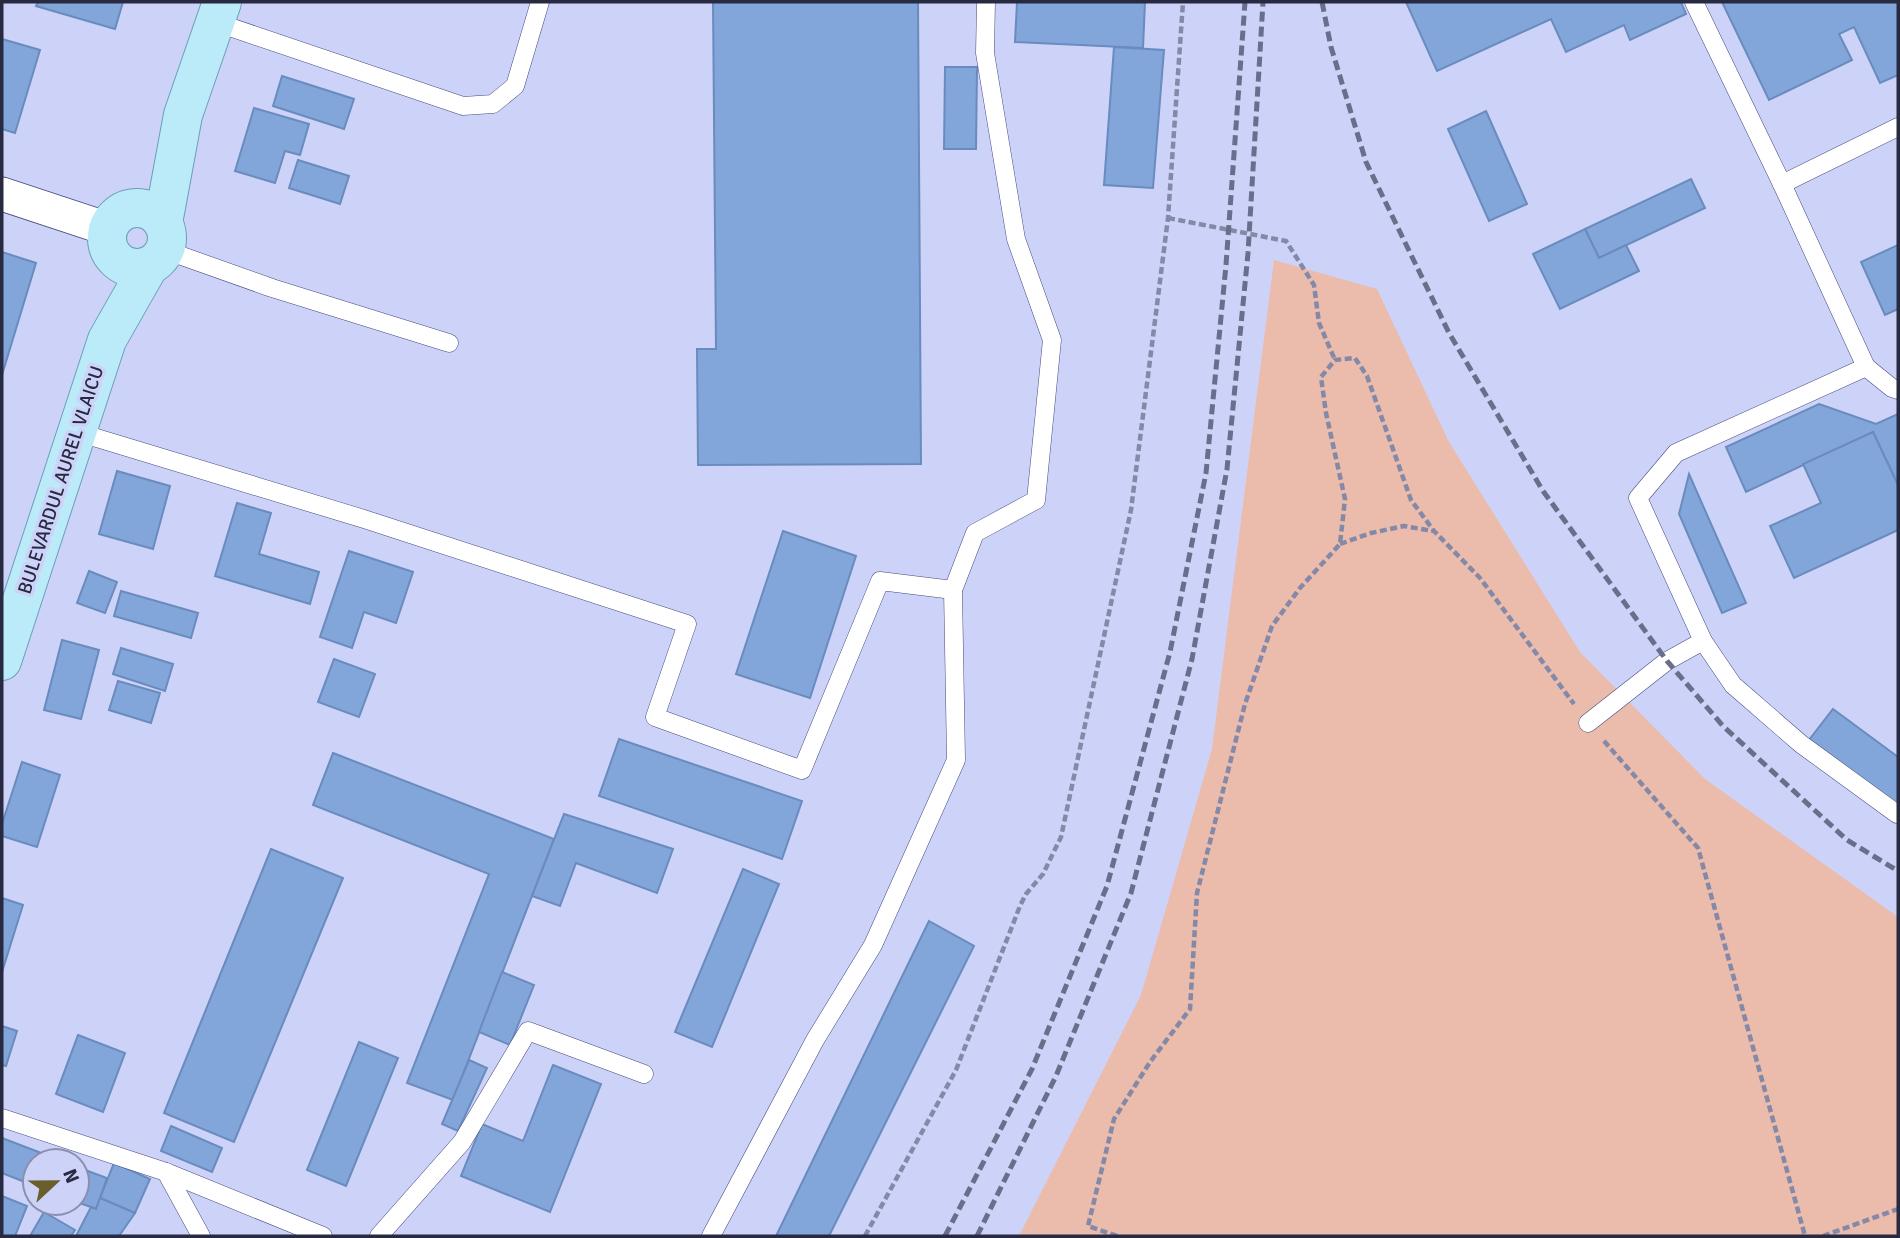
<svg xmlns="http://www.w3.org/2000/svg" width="1900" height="1238" font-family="Signika,sans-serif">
	<rect width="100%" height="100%" fill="#cdd3f8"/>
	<!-- green -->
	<polygon fill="#ebbbac" points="1274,260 1377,289 1449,442 1580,652 1705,779 1898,917 1898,1236 1019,1236 1141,995 1212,749"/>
	<!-- building -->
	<g fill="#83a6da" stroke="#698bbe" stroke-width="2">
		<polygon points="38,2 123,2 115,29 36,6"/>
		<polygon points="713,2 918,2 921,464 698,465 697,349 716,349"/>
		<polygon points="1017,2 1145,2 1143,48 1015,42"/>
		<polygon points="1406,2 1681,2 1686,14 1630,40 1624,25 1566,52 1551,19 1437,71"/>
		<polygon points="1722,2 1898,2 1898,75 1880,83 1854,27 1839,34 1852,60 1769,100"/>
		<polygon points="2,39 40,50 15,133 2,129"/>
		<polygon points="1114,47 1164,50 1153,188 1104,185"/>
		<polygon points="945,67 977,67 976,149 944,149"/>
		<polygon points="282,76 354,99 344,129 273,106"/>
		<polygon points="254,108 309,124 300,155 285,151 275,183 235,171"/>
		<polygon points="1486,111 1527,204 1489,221 1448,129"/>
		<polygon points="298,160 349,176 340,204 289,188"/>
		<polygon points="1691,179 1705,208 1599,258 1585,229"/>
		<polygon points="1585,229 1599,258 1626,245 1639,271 1560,309 1533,254"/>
		<polygon points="1898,245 1898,309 1885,315 1861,262"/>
		<polygon points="2,252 36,263 2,375"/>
		<polygon points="1819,404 1876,424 1898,414 1898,485 1873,432 1746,492 1726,447"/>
		<polygon points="1873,432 1898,485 1898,530 1794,578 1770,526 1821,503 1803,464"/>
		<polygon points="117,471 170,486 153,549 99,534"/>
		<polygon points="1689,474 1746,603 1722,613 1679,514"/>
		<polygon points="237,503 271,513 259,554 319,572 310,604 215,576"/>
		<polygon points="783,531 856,556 810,698 736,674"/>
		<polygon points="349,551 413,572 396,623 364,612 352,648 320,637"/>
		<polygon points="89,571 117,582 105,613 77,603"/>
		<polygon points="121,591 198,613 191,638 114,616"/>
		<polygon points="62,640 99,650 81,719 44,710"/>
		<polygon points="121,648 173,664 165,691 113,674"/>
		<polygon points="334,659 375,674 359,717 318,702"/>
		<polygon points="118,681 160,693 151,723 109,710"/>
		<polygon points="1833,709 1898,757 1898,806 1809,740"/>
		<polygon points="619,739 802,801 782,859 599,796"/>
		<polygon points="333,753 554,839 453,1100 407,1083 489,874 313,805"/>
		<polygon points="22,762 60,775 37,847 2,836 2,824"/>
		<polygon points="564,814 673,849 657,893 576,863 560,906 532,896"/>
		<polygon points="271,849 343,878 234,1142 164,1113"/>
		<polygon points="743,869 779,884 712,1047 675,1032"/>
		<polygon points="2,898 23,905 2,972"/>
		<polygon points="929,921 974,946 829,1236 776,1236"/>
		<polygon points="502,972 534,985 510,1045 479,1032"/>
		<polygon points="2,1026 17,1031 6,1066 2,1065"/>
		<polygon points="78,1035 125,1053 103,1112 56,1094"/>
		<polygon points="359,1042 398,1058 346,1186 307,1170"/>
		<polygon points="469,1060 487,1068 458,1131 442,1124"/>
		<polygon points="553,1065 601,1084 550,1212 461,1176 482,1124 523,1141"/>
		<polygon points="171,1126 222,1148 212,1172 161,1151"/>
		<polygon points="2,1138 62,1161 35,1161 35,1186 2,1173"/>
		<polygon points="114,1163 150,1179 135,1213 100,1198"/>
		<polygon points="77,1167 107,1178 96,1209 77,1202"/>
		<polygon points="2,1196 27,1206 15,1236 2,1236"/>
		<polygon points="100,1198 135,1213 119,1236 76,1236 91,1207 96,1209"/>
		<polygon points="44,1212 75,1230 71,1236 30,1236"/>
	</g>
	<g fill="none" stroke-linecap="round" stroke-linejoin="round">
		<defs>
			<g id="service">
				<polyline points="1694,2 1782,184 1898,127"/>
				<polyline points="215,22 463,106 493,104 515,86 540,2"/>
				<polyline points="1782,184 1866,367"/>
				<polyline points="165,250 272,288 449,343"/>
				<polyline points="77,432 364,519 687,624 655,717 802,770 880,581 953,590 975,533 1036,500 1052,340 1016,239 985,53 986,2"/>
				<polyline points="1703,641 1733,685 1801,744 1897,814"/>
				<polyline points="1588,723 1667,661 1703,641 1638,498 1676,453 1866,367 1892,388 1898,390"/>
				<polyline points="2,1118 166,1172 323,1236"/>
				<polyline points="166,1172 201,1236"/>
				<polyline points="379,1236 462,1142 528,1031 644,1074"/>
				<polyline points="711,1236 815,1040 873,945 956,760 953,590"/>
			</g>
			<polyline id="minor" points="2,194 108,229"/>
			<g id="primary">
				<circle cx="137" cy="238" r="30"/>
				<polyline points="163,223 183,115 222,2"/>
				<polyline points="2,661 107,340 149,266"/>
			</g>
		</defs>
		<!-- service casing -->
		<use href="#service" stroke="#454a7e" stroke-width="19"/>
		<!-- minor casing -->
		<use href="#minor" stroke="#454a7e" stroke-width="35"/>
		<!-- primary casing -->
		<use href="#primary" stroke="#6a9fb6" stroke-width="40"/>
		<!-- path -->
		<g stroke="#8489a8" stroke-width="4.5" stroke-dasharray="7 3.5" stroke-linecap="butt">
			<polyline points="1168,218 1286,241 1314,285 1319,323 1335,360"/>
			<polyline points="1340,544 1371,533 1404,526 1433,531"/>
			<polyline points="1604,741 1698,848 1805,1236"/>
			<polyline points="865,1236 956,1070 1020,906 1026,894 1043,874 1061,837 1131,510 1168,218 1183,2"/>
			<polyline points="1117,1236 1088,1226 1114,1119 1150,1062 1190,1009 1197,893 1245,704 1272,626 1300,588 1340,544 1345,499 1326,413 1321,377 1335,360 1355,358 1367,376 1411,500 1434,531 1480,578 1574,704"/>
			<polyline points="1823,1236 1898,1209"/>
		</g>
		<!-- service -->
		<use href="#service" stroke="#fff" stroke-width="18"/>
		<!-- minor -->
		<use href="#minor" stroke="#fff" stroke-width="33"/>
		<!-- primary -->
		<use href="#primary" stroke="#bbebf9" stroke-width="38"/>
		<!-- rail -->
		<g stroke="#6a6e8b" stroke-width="5" stroke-dasharray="10 5" stroke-linecap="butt">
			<polyline points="1322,2 1331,47 1366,162 1449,333 1543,491 1667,661 1723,726 1847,840 1898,871"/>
			<polyline points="945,1236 1032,1069 1107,886 1170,652 1206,473 1226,265 1245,2"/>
			<polyline points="977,1236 1056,1076 1131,893 1192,659 1227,469 1248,253 1263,2"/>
		</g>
	</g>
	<g text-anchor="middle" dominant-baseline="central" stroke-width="7" stroke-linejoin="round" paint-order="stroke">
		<!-- street labels -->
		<g font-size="19" fill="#272a41" stroke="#cdd3f8">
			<text transform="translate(61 480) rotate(-72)">BULEVARDUL AUREL VLAICU</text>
		</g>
	</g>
	<!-- border -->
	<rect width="1900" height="1238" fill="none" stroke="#272a41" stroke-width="7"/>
	<!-- north arrow -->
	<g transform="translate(56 1182) rotate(68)"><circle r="33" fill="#cdd3f8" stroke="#8b8faf" stroke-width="2"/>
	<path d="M0-5L12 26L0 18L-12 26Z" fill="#6a5f2c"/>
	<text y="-10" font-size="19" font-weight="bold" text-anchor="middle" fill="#272a41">N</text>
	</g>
</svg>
